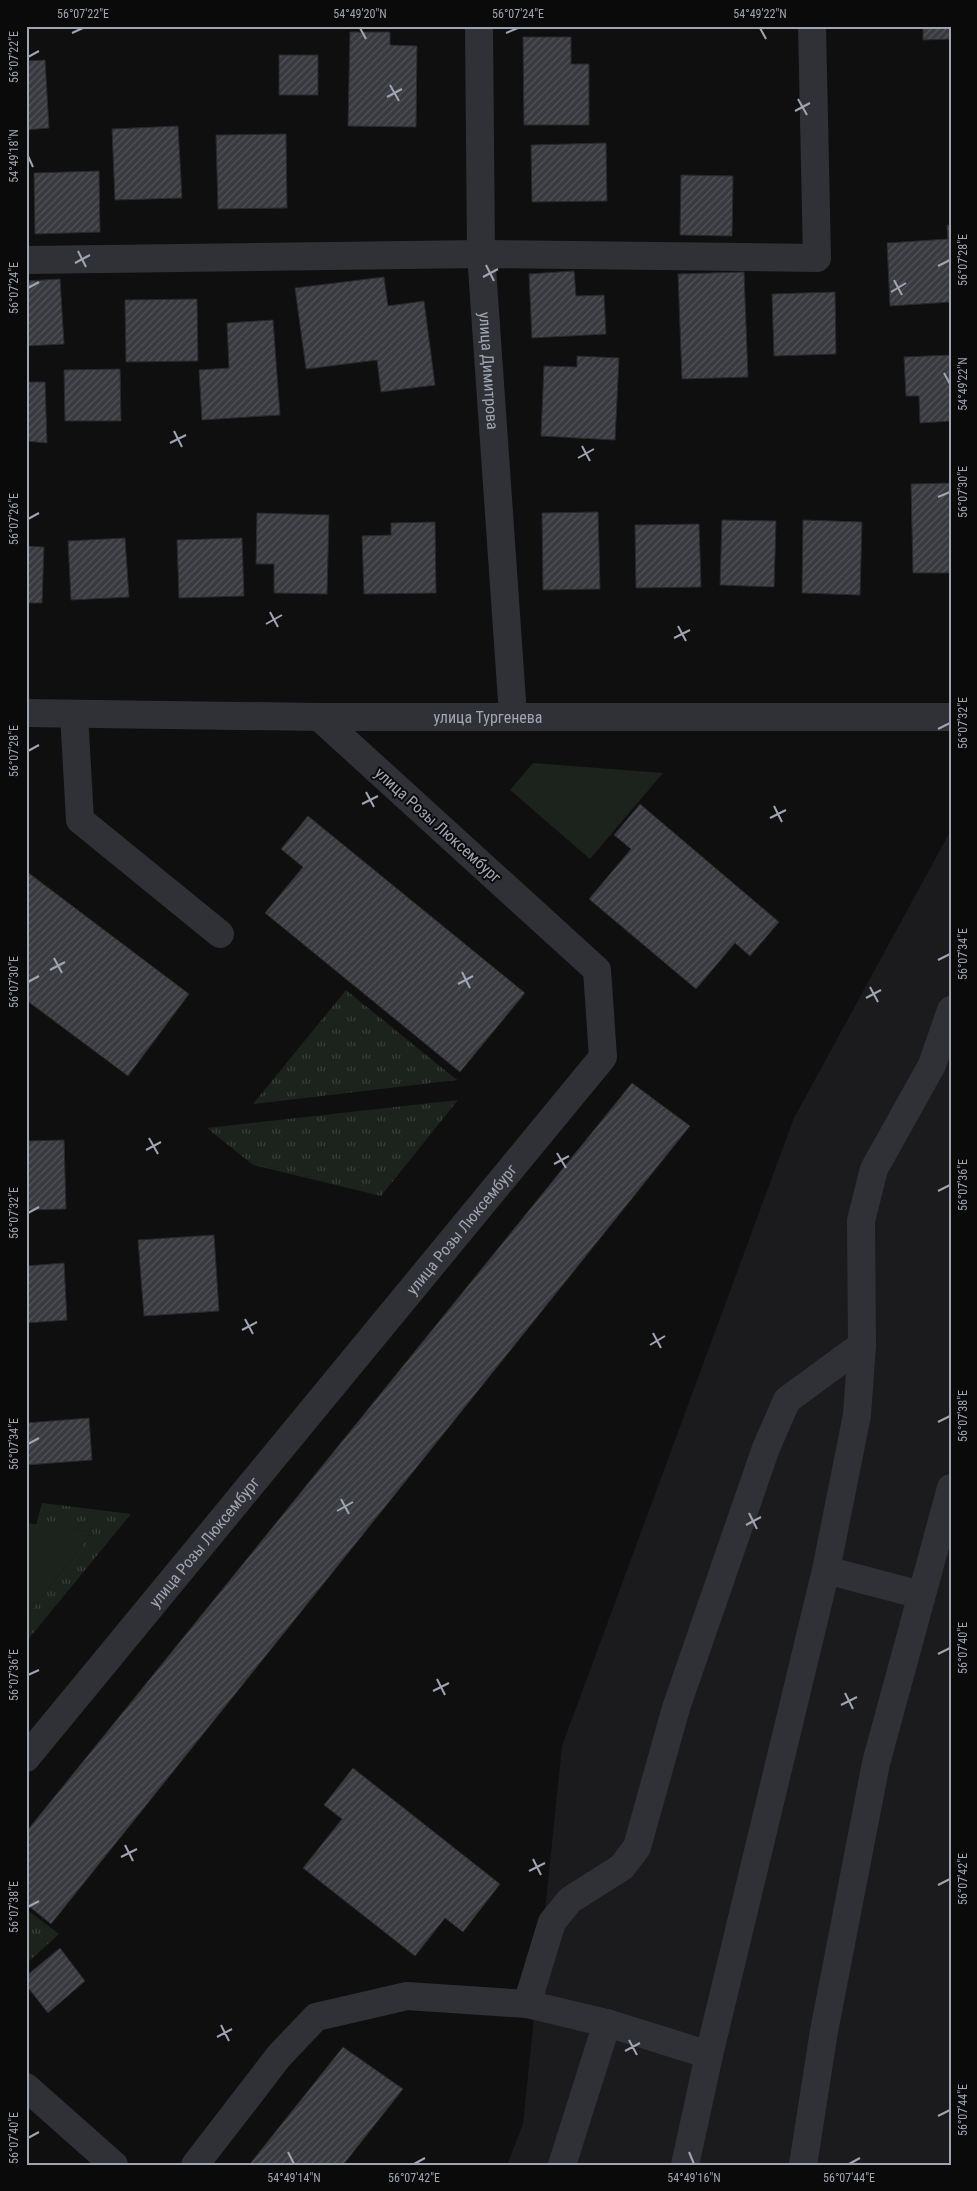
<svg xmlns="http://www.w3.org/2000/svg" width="977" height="2191" font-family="'Roboto Condensed',sans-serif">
	<defs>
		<pattern id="grass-tufts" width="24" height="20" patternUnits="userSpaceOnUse" patternTransform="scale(1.25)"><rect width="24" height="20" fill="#1b231c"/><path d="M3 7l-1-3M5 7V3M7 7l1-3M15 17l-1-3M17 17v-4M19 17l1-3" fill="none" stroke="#39403b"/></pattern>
		<pattern id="building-hatch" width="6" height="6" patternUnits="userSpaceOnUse" patternTransform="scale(1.25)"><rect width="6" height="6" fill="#383a3f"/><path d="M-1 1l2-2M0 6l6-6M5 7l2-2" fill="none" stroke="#525458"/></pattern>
	</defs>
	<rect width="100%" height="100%" fill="#0f0f10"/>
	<!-- built -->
	<polygon fill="#1b1b1d" points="951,830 951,2165 507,2165 523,2124 562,1746 794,1118"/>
	<!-- grass -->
	<g fill="url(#grass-tufts)">
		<polygon points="346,990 457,1080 253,1104"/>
		<polygon points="458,1100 381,1196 253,1165 207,1128"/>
		<polygon points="42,1503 131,1514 26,1642 26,1617 93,1532 36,1525"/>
		<polygon points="26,1909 59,1934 26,1964"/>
	</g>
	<!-- green -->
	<g fill="#1b231c">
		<polygon points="533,763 663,773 590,859 510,790"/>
		<polygon points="26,1523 93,1532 26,1617"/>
	</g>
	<!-- building -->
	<g fill="url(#building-hatch)" stroke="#29292d">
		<polygon points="923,26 951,26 951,39 923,40"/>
		<polygon points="350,32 390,32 390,45 417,46 416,127 348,126"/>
		<polygon points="523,37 571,37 571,64 589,64 589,125 524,125"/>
		<rect x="279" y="55" width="39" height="40"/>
		<polygon points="45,60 49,128 26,130 26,61"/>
		<polygon points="178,126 182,198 115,200 112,129"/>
		<polygon points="286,134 287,208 218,209 216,135"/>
		<polygon points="606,143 607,201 532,202 531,145"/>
		<polygon points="99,171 100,232 35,234 34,173"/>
		<polygon points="681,175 733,176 732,236 680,235"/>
		<polygon points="947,225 951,225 951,302 890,306 887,243 948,239"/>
		<polygon points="574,271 576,296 604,295 606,334 532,338 529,274"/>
		<polygon points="744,272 748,377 682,379 678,274"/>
		<polygon points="384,277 388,306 424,301 435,385 381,392 377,360 306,369 295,288"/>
		<polygon points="60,279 64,344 26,346 26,281"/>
		<polygon points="835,292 836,354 774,356 772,294"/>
		<polygon points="197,299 198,361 126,362 125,300"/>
		<polygon points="273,320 280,415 202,420 199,370 229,368 227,323"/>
		<polygon points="951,355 951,421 920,423 919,396 906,396 904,357"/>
		<polygon points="577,356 619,358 615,440 541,436 544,366 577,367"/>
		<polygon points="120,369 121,421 65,421 64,370"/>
		<polygon points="26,382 45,382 47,443 26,441"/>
		<polygon points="951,483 951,573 913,573 911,484"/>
		<polygon points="598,512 600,589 543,590 542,513"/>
		<polygon points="257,513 329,515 327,594 274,593 274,564 256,564"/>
		<polygon points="722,520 776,521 774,587 720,585"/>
		<polygon points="803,520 862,522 860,595 802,593"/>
		<polygon points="435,522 436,593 364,594 362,536 391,535 391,523"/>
		<polygon points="699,524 701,587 636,588 635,525"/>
		<polygon points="125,538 129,597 71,600 68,541"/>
		<polygon points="242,538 244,596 179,598 177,540"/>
		<polygon points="26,546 44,547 42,603 26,603"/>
		<polygon points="640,804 779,922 750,956 735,943 696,989 589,899 631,849 614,835"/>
		<polygon points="308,816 525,993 460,1072 265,913 303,867 281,849"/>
		<polygon points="26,871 189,994 128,1076 26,1000"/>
		<polygon points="632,1083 690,1126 51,1924 26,1904 26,1832"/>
		<polygon points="64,1140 66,1209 26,1210 26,1141"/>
		<polygon points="214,1235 219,1311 144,1316 138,1240"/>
		<polygon points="64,1263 67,1320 26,1323 26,1266"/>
		<polygon points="89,1418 92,1460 26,1465 26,1423"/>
		<polygon points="353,1768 500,1884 463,1932 445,1918 415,1956 303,1868 342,1819 324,1805"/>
		<polygon points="60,1948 85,1981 48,2013 26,1985 26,1976"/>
		<polygon points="343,2047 403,2089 343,2165 249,2165"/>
	</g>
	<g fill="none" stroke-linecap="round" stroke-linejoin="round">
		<!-- minor -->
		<g stroke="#303136" stroke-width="28">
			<path id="s1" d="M479,26L481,254L513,715"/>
			<polyline points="26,260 481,254 817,258 812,26"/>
			<path id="s2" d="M26,713L319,717H951"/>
			<polyline points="74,714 80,820 220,934"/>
			<polyline points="826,1570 857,1415 862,1345"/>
			<path id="s3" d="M26,1758L603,1057L597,970L319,717"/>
			<polyline points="709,2055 826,1570 921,1595"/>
			<polyline points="26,2087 114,2165"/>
			<polyline points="195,2165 279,2056 316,2017 407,1996 527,2004"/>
			<polyline points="562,2165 607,2023"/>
			<polyline points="685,2165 709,2055 607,2023 527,2004 552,1922 570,1900 622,1867 637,1847 676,1708 766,1448 787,1400 862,1345 861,1221 874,1169 932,1065 951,1010"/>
			<polyline points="803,2165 824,2031 876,1763 951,1488"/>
		</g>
	</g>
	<!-- ticks -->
	<path fill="none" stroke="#9fa5b3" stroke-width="2" d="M360,28L366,39M760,28L766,39M72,33L83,28M506,33L518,28M28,57L39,51M390,85L399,101M387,97L402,89M798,99L807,115M795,111L810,103M28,156L33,167M78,251L86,267M75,263L90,255M486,265L494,281M938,266L950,260M483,277L498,269M894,280L902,295M28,288L39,282M891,292L906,283M944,373L950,384M174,431L182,447M170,443L186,435M582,446L590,461M578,458L594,449M938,497L950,492M28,519L39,513M270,612L278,627M266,624L282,615M678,626L686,641M674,638L690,630M938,729L950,723M28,751L39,745M366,792L374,807M362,804L378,796M774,806L782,822M770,818L786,810M54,958L62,973M938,960L950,954M50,970L65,962M462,972L470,988M28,982L39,976M458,984L473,976M870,987L878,1002M866,998L881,990M149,1138L158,1154M146,1150L161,1142M557,1153L566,1168M554,1164L569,1156M938,1191L950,1185M28,1213L39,1207M245,1319L253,1334M242,1330L257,1322M653,1333L661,1348M650,1345L665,1336M938,1422L950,1416M28,1444L39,1438M341,1499L349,1514M337,1511L353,1502M749,1513L757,1529M746,1525L761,1517M938,1654L950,1648M28,1675L39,1670M437,1679L445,1695M433,1691L449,1683M845,1693L853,1709M841,1705L857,1697M125,1845L133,1861M121,1857L137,1849M533,1859L541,1875M529,1871L545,1863M938,1885L950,1879M28,1907L39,1901M221,2025L229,2041M217,2037L232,2029M629,2040L637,2055M625,2051L640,2043M938,2116L950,2110M28,2138L39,2132M288,2152L294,2164M689,2152L694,2164M414,2164L425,2158M849,2164L860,2158"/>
	<g text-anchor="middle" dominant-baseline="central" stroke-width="4" stroke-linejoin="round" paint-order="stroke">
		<!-- street labels -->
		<g font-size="16" fill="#9fa5b3" stroke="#0a0a0b">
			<text stroke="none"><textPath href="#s1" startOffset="345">улица Димитрова</textPath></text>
			<text stroke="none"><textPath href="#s2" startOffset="462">улица Тургенева</textPath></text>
			<text transform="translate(438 825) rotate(42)">улица Розы Люксембург</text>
			<text stroke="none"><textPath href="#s3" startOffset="685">улица Розы Люксембург</textPath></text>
			<text stroke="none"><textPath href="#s3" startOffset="280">улица Розы Люксембург</textPath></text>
		</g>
	</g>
	<!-- border -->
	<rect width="977" height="2191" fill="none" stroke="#0a0a0b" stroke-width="55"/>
	<rect x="28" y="28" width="922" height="2136" fill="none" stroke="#9fa5b3" stroke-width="2"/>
	<g font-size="12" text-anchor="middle" fill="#9fa5b3">
		<text x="83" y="18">56°07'22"E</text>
		<text x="360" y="18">54°49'20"N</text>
		<text x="518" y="18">56°07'24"E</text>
		<text x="760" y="18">54°49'22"N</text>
		<text transform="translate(14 57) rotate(-90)" y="4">56°07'22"E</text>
		<text transform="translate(14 156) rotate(-90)" y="4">54°49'18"N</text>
		<text transform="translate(963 260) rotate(-90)" y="4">56°07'28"E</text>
		<text transform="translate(14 288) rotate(-90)" y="4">56°07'24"E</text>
		<text transform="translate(963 384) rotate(-90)" y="4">54°49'22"N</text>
		<text transform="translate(963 492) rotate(-90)" y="4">56°07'30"E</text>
		<text transform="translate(14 519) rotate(-90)" y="4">56°07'26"E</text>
		<text transform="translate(963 723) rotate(-90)" y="4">56°07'32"E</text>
		<text transform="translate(14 751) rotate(-90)" y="4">56°07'28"E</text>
		<text transform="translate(963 954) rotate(-90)" y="4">56°07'34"E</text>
		<text transform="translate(14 982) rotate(-90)" y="4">56°07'30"E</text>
		<text transform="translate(963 1185) rotate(-90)" y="4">56°07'36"E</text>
		<text transform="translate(14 1213) rotate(-90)" y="4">56°07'32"E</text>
		<text transform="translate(963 1416) rotate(-90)" y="4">56°07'38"E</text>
		<text transform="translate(14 1444) rotate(-90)" y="4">56°07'34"E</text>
		<text transform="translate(963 1648) rotate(-90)" y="4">56°07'40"E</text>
		<text transform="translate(14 1675) rotate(-90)" y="4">56°07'36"E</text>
		<text transform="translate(963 1879) rotate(-90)" y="4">56°07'42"E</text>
		<text transform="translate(14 1907) rotate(-90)" y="4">56°07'38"E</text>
		<text transform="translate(963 2110) rotate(-90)" y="4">56°07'44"E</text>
		<text transform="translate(14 2138) rotate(-90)" y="4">56°07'40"E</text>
		<text x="294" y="2182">54°49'14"N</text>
		<text x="414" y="2182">56°07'42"E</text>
		<text x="694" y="2182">54°49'16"N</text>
		<text x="849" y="2182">56°07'44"E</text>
	</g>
</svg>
